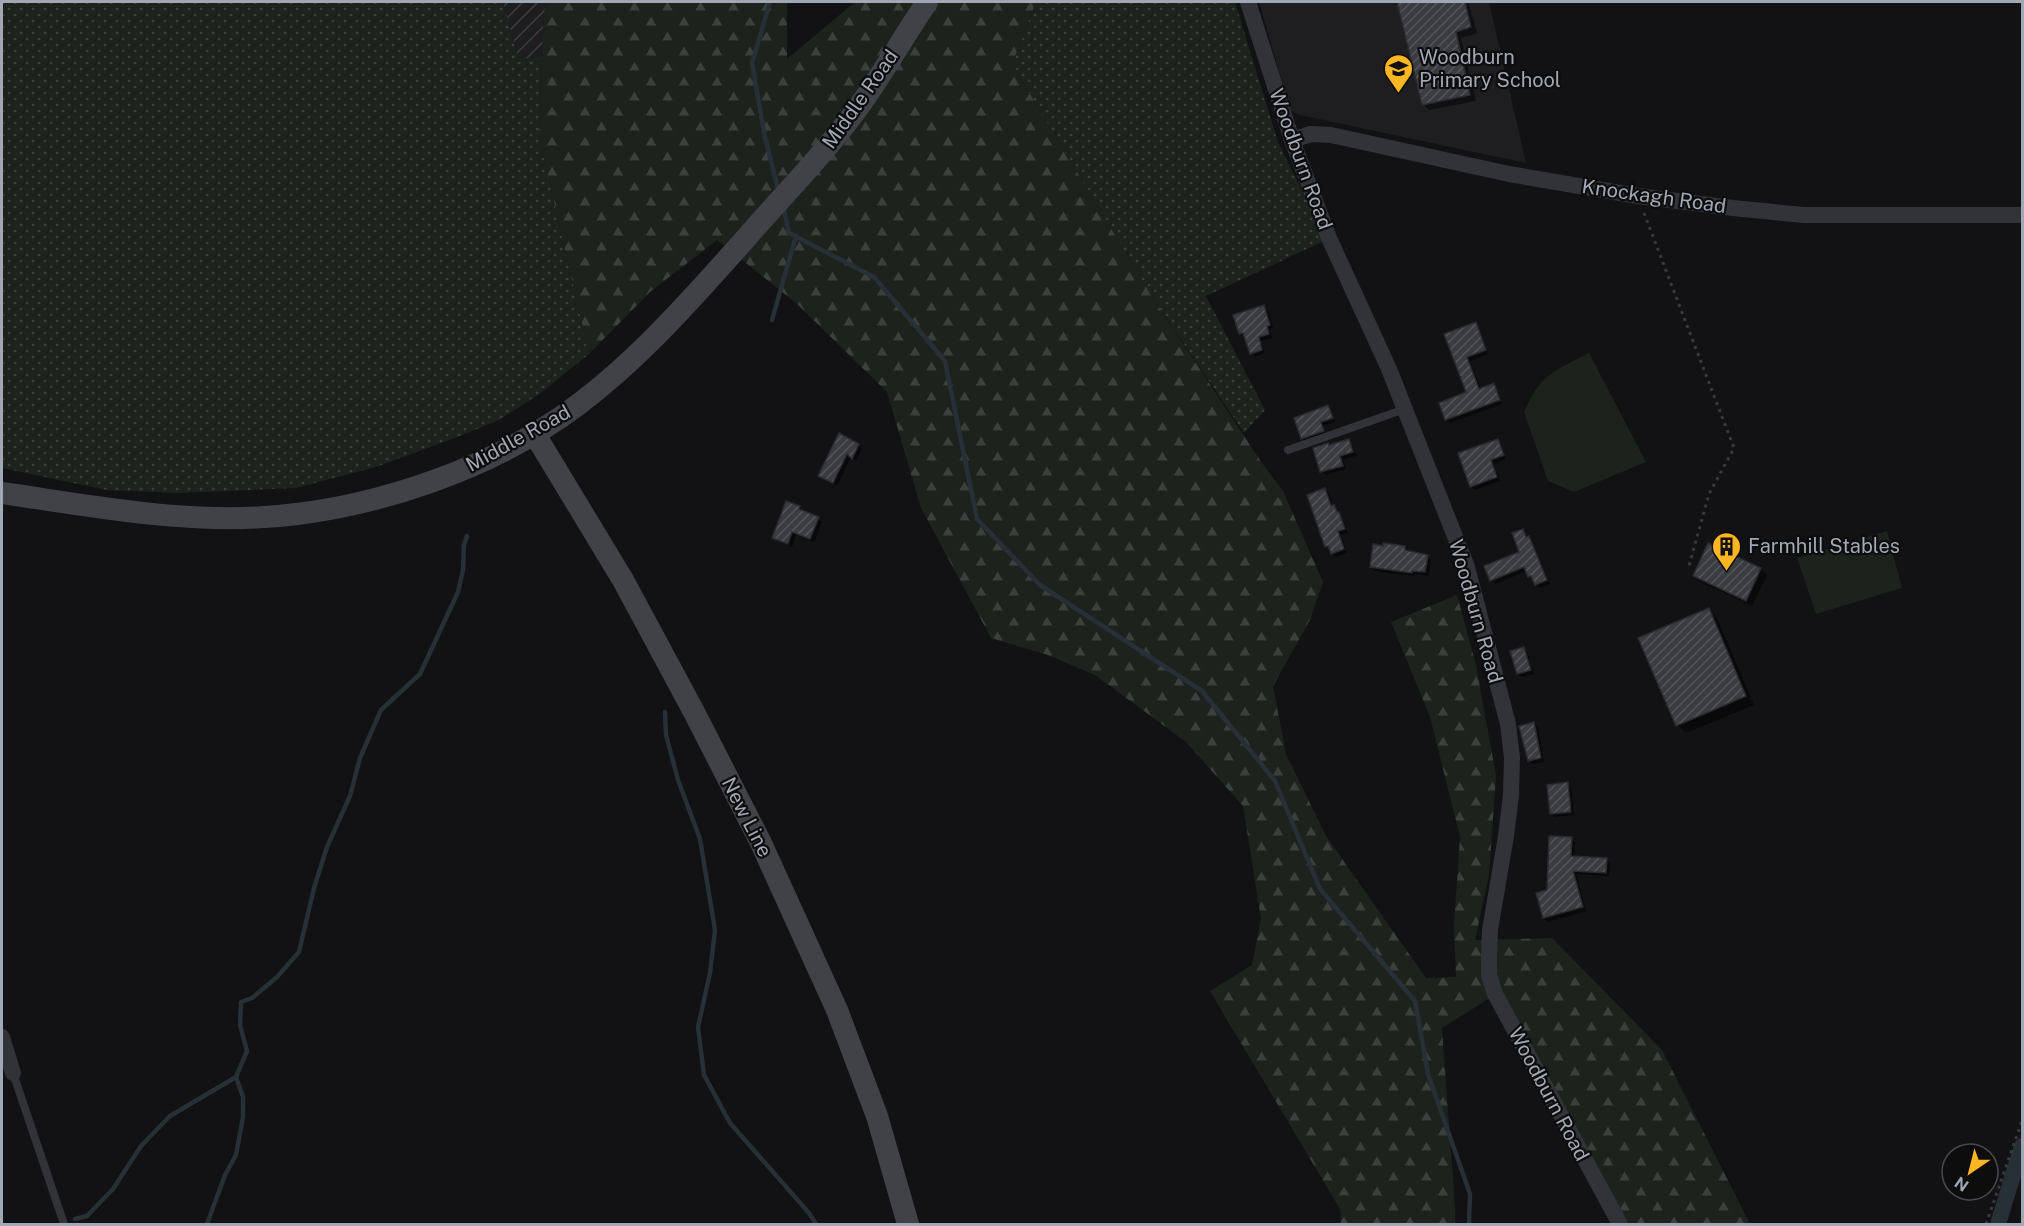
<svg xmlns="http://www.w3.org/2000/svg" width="2024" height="1226" font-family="'Public Sans',sans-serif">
	<defs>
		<pattern id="industrial-furrows" width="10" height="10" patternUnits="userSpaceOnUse" patternTransform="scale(1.5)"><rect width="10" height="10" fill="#1e1d20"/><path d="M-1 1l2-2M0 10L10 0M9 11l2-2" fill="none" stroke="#3c3b3e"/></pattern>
		<pattern id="grass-dots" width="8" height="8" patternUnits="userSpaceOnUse" patternTransform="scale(1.5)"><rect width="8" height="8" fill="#1c231d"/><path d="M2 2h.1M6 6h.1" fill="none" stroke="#3a403c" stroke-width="1.8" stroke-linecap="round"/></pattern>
		<pattern id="forest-firs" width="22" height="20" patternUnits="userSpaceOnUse" patternTransform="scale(1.5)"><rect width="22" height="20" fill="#1c231d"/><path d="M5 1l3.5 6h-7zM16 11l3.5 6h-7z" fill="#3a403c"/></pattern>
		<pattern id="building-hatch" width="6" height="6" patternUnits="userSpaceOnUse" patternTransform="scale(1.5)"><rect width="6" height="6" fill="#3b3c41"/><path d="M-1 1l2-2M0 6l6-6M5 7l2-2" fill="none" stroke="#54555a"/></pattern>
	</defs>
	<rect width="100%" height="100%" fill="#121113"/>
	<!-- built -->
	<polygon fill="#1e1d20" points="1259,2 1489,2 1526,163 1300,115 1290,110"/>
	<!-- industrial -->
	<polygon fill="url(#industrial-furrows)" points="503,2 549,2 544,12 542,58 518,58"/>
	<!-- grass -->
	<g fill="url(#grass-dots)">
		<polygon points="2,2 503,2 518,58 542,58 539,136 589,354 538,395 499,420 455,438 376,467 296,488 178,493 107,490 2,468"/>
		<polygon points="1036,2 1235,2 1278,142 1326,240 1206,296 1265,410 1244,433 1151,295 1012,64"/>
	</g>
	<!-- forest -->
	<polygon fill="url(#forest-firs)" points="549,2 787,2 787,59 855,2 1036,2 1012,64 1151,295 1262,463 1283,491 1323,582 1310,620 1273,686 1286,754 1326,836 1426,978 1456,977 1454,926 1460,837 1430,717 1391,622 1457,595 1476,665 1496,776 1489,875 1475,940 1552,938 1662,1050 1750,1224 1629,1224 1501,991 1442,1028 1455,1207 1455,1224 1341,1224 1340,1209 1210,991 1252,965 1261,918 1243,806 1186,742 1095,675 1048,655 991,638 921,508 887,392 796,303 717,240 650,292 589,354 539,136 544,12"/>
	<!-- garden -->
	<g fill="#1c231d">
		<path d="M1589,353L1646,462L1574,492L1548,481L1524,412C1542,372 1553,372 1589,353Z"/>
		<polygon points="1887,531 1902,588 1816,614 1797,558"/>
	</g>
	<!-- shadow -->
	<g fill="#0007">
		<polygon points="1399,2 1468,2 1477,33 1461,38 1476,101 1429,110 1423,104"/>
		<polygon points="1264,307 1268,311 1273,328 1270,329 1272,338 1261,341 1265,353 1255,357 1241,333"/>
		<polygon points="1475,324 1479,328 1488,354 1470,361 1481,389 1493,385 1497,389 1502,404 1450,423 1446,419 1468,393 1446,335"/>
		<polygon points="1327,407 1331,411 1335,422 1323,426 1327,435 1306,442 1302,438"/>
		<polygon points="1348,441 1352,445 1356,456 1343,459 1346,469 1326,475 1322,471"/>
		<polygon points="1497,441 1501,444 1506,459 1494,464 1500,481 1475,490 1471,486"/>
		<polygon points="858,445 862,449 856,461 851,457 837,486 820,475"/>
		<polygon points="1325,490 1329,494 1333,507 1342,517 1348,533 1341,535 1347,553 1336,557 1326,546"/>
		<polygon points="787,503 800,508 822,522 814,542 796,535 792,547 778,541 774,537"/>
		<polygon points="1522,530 1532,541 1550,584 1540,588 1527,571 1495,584 1491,580 1521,552"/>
		<polygon points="1405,547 1409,551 1427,556 1431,560 1429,576 1415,574 1415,576 1375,571 1371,567"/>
		<polygon points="1761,569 1767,575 1752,606 1701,582 1694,576"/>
		<polygon points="1709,610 1717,618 1754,705 1686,733 1677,725"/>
		<polygon points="1524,649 1528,653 1534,674 1522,677 1518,674"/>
		<polygon points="1534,723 1538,727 1544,762 1533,764 1529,760"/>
		<polygon points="1567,784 1571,788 1574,815 1555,817 1551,813"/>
		<polygon points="1571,839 1575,843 1574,858 1606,859 1610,863 1609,876 1576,874 1586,911 1548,922 1544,918 1548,891"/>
	</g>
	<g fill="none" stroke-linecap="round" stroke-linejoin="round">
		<!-- stream -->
		<g stroke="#273037" stroke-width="4.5">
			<polyline points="770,2 752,63 765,137 778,189"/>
			<polyline points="783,206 789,233 874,277 945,361 977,519 1040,585 1202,691 1275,781 1320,889 1415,1001 1428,1074 1470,1194 1469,1224"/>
			<polyline points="772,320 796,236"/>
			<polyline points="665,712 666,735 678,780 700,839 715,930 710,973 698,1027 704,1075 730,1123 809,1213 816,1224"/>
			<polyline points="75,1219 87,1216 113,1189 141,1146 170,1116 236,1077 247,1051 240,1025 241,1002 252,998 277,977 299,952 314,888 327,847 350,796 360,758 381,710 420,674 458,592 463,570 464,545 467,536"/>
			<polyline points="207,1224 225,1175 236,1155 243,1117 243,1097 236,1077"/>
		</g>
		<!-- canal -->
		<polyline stroke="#273037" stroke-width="16" points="1998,1224 2022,1146"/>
	</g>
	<!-- building -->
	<g fill="url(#building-hatch)" stroke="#2b2b2f" stroke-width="1.5">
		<polygon points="1397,2 1465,2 1471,27 1456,32 1470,95 1422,105"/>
		<polygon points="1264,305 1270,325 1267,326 1269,334 1259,337 1262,350 1250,354 1243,333 1239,334 1233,315"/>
		<polygon points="1476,322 1486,350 1467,357 1479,389 1494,383 1500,400 1445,420 1439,403 1466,392 1444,334"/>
		<polygon points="1328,405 1333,418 1321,422 1324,431 1301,439 1294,418"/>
		<polygon points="839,433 859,444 852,459 847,454 833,483 818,476"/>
		<polygon points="1349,439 1353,452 1340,456 1343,466 1320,472 1313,448 1328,443 1329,445"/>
		<polygon points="1498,439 1504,455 1491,460 1497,477 1470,487 1458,453"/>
		<polygon points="1325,488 1331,506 1334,505 1337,512 1339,512 1345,529 1338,531 1344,549 1331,554 1328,546 1325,547 1307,495"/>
		<polygon points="786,501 800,506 799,509 819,517 810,539 792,532 788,544 772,538"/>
		<polygon points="1523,529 1526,537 1529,536 1547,580 1535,585 1531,576 1528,577 1524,567 1490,581 1484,566 1519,552 1512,533"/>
		<polygon points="1383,543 1405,546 1405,550 1428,555 1425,572 1412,571 1412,573 1370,567 1373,544 1383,546"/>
		<polygon points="1708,543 1761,568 1746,601 1693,576"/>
		<polygon points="1709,608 1746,696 1676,726 1638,638"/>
		<polygon points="1524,647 1531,670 1517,674 1510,651"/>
		<polygon points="1534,722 1541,758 1528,761 1519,726"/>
		<polygon points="1568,782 1571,812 1550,814 1547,785"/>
		<polygon points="1549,836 1572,837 1571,856 1607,858 1606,873 1573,871 1583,907 1543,918 1536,893 1547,890"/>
	</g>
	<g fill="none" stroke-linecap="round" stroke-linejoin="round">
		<!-- path -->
		<g stroke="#383a3f" stroke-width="3" stroke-dasharray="3 4.5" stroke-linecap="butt">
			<polyline points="1644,213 1734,448 1709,494 1689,566"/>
			<polyline points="1986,1224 2022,1121"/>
		</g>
		<!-- lane -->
		<g stroke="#323338" stroke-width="8">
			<polyline points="1288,450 1405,409"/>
			<polyline points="13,1073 64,1224"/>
		</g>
		<!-- street -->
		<g stroke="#323338" stroke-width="16">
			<polyline points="1248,2 1292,140 1329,238 1389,369 1467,567 1508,724 1512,758 1511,795 1506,836 1490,930 1489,957 1489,975 1495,994 1620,1224"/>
			<polyline points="1292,140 1311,134 1331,135 1509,174 1638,196 1733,208 1804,215 2022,215"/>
			<polyline points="2,1037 13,1073"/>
		</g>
		<!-- secondary -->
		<g stroke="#404248" stroke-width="22">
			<polyline points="534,433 623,580 694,712 761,843 837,1010 877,1116 908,1224"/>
			<path d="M2,493C99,507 199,527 297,514C386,503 484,469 558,419C630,370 689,302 747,237C787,191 830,148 865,98C887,66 906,33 927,2"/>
		</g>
	</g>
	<!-- icons -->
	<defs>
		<symbol id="school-pin" viewBox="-11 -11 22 30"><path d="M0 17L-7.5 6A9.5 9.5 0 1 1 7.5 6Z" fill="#fbb622" stroke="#0d0d0e"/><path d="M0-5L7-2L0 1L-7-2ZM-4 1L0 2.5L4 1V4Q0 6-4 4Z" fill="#111"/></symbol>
		<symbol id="building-pin" viewBox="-11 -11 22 30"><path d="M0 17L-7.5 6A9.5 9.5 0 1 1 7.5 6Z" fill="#fbb622" stroke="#0d0d0e"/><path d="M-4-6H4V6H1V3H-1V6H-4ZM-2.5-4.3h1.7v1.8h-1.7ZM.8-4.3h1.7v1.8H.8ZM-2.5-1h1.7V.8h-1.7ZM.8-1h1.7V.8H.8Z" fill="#111"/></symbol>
	</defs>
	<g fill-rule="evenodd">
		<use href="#school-pin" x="1382" y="52" width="33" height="45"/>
		<use href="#building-pin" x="1710" y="530" width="33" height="45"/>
	</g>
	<g text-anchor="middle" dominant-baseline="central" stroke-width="4.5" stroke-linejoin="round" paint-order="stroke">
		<!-- poi labels -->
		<g font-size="20" fill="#a2a7b5" stroke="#0d0d0e" text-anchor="start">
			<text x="1419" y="57">Woodburn<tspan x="1419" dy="23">Primary School</tspan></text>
			<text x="1748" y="546">Farmhill Stables</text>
		</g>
		<!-- street labels -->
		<g font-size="20" fill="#a2a7b5" stroke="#0d0d0e">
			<text transform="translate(860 99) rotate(-55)">Middle Road</text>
			<text transform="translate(1301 159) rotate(70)">Woodburn Road</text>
			<text transform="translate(1654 196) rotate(8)">Knockagh Road</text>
			<text transform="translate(518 438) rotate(-29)">Middle Road</text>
			<text transform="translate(1476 611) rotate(74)">Woodburn Road</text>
			<text transform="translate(747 817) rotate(63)">New Line</text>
			<text transform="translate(1549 1094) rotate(62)">Woodburn Road</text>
		</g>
	</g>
	<!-- border -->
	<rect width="2024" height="1226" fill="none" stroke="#a2a7b5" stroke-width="6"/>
	<!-- north arrow -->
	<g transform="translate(1970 1172) rotate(215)"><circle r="28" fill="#0d0d0e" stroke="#494b51" stroke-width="1.5"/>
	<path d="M0-4.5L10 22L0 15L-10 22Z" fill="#fbb622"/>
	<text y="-9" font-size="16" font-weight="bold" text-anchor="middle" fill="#a2a7b5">N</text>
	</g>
</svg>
